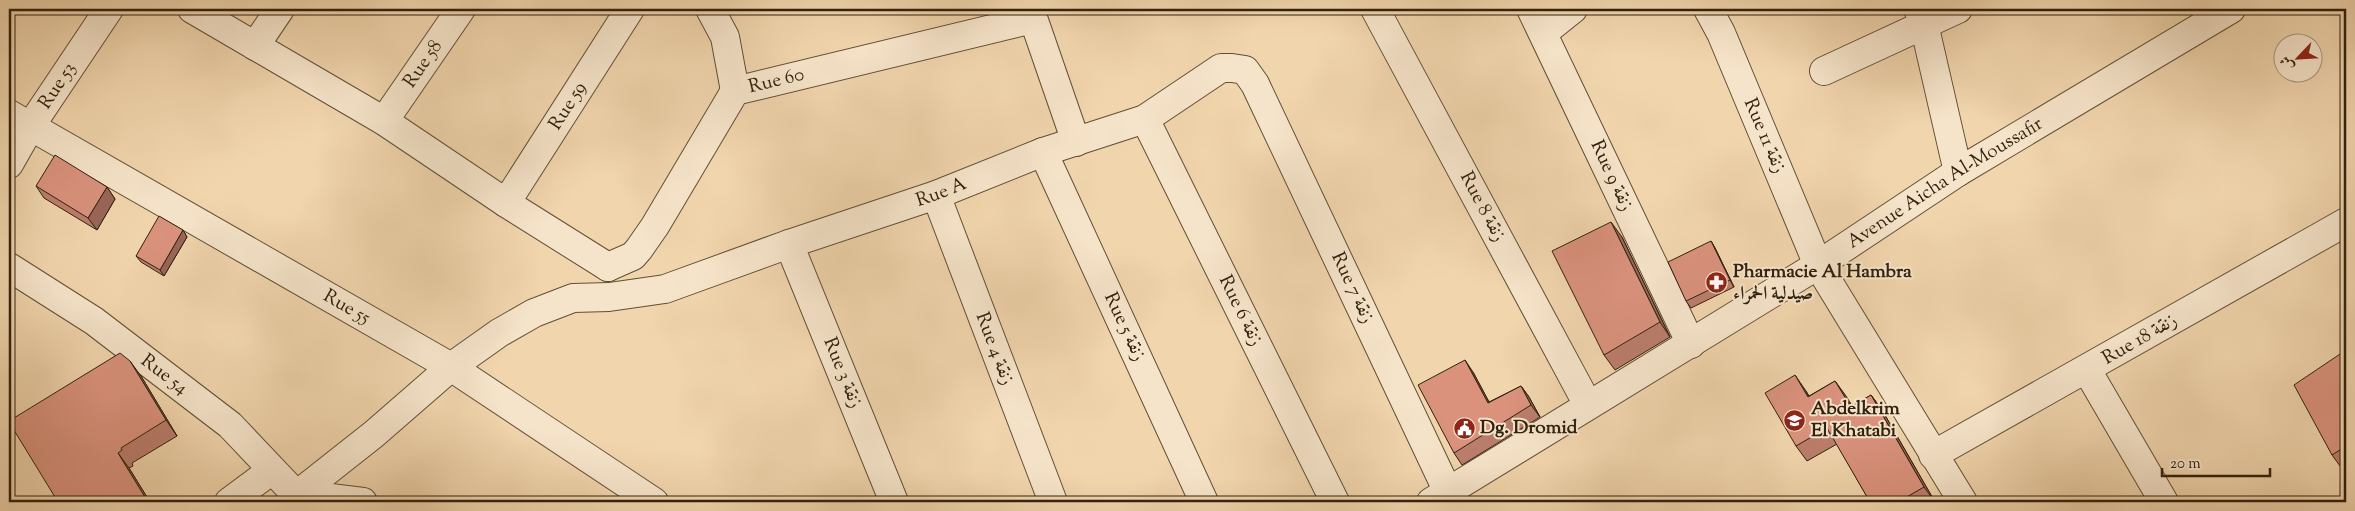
<svg xmlns="http://www.w3.org/2000/svg" width="2355" height="511" font-family="'Sorts Mill Goudy',Amiri,serif">
	<rect width="100%" height="100%" fill="#f1d5ad"/>
	<filter id="stains"><feTurbulence type="fractalNoise" baseFrequency=".004" numOctaves="4"/><feColorMatrix values="0 0 0 0 .2 0 0 0 0 .09 0 0 0 0 .02 0 0 0 .5 -.17"/></filter>
	<radialGradient id="worn" r=".72"><stop offset=".6" stop-color="#630" stop-opacity="0"/><stop offset="1" stop-color="#630" stop-opacity=".3"/></radialGradient>
	<g fill="none" stroke-linecap="round" stroke-linejoin="round">
		<defs>
			<g id="minor">
				<polyline points="192,9 384,121 506,203 608,267"/>
				<polyline points="710,9 725,37 735,91"/>
				<polyline points="1030,9 1076,142"/>
				<polyline points="1375,9 1588,405"/>
				<polyline points="1531,9 1691,344"/>
				<polyline points="1708,9 1721,33 1818,265 1963,502"/>
				<polyline points="1918,9 1924,24 1958,172"/>
				<polyline points="1543,33 1573,9"/>
				<polyline points="255,46 280,9"/>
				<polyline points="1824,71 1958,9"/>
				<path id="s1" d="M9,114L451,367L654,502"/>
				<polyline points="1145,119 1335,502"/>
				<path id="s2" d="M384,121L461,9"/>
				<polyline points="1043,152 1204,502"/>
				<path id="s3" d="M9,164L30,127L109,9"/>
				<polyline points="936,195 1053,502"/>
				<path id="s4" d="M506,203L630,9"/>
				<polyline points="789,244 894,502"/>
				<path id="s5" d="M9,267L94,321L230,425L303,502"/>
				<path id="s6" d="M608,267L633,256L639,249L655,226L735,91L1033,19"/>
				<polyline points="2087,370 2164,502"/>
				<polyline points="1933,455 2346,222"/>
				<path id="s7" d="M298,494L374,434L451,367L499,333L534,313L573,298L609,297L665,289L789,244L936,195L1043,152L1145,119L1221,68H1232L1245,70L1255,84L1448,492"/>
				<polyline points="298,494 363,502"/>
				<polyline points="229,502 272,470"/>
				<path id="s8" d="M1431,502L1818,265L1958,172L2231,9"/>
			</g>
		</defs>
		<!-- minor casing -->
		<use href="#minor" stroke="#604f36" stroke-width="30"/>
		<!-- minor -->
		<use href="#minor" stroke="#f6e4ca" stroke-width="28"/>
	</g>
	<!-- wall -->
	<g fill="#bb7e6c" stroke="#30220f">
		<polygon points="36,186 107,187 115,199 97,230 44,198"/>
		<polygon points="183,230 187,237 164,276 141,262 136,256"/>
		<polygon points="1622,237 1670,337 1615,370 1604,355"/>
		<polygon points="1711,241 1715,248 1734,287 1691,308 1686,301"/>
		<polygon points="2346,350 2346,468 2343,470 2332,455"/>
		<polygon points="1473,372 1489,402 1521,386 1529,397 1540,417 1462,465 1454,453"/>
		<polygon points="141,376 177,436 132,463 133,466 129,468 150,502 58,502"/>
		<polygon points="1835,381 1852,406 1871,395 1882,410 1935,502 1870,502 1837,444 1807,461 1796,446 1806,391 1809,396"/>
	</g>
	<!-- shaded-wall -->
	<g fill="#996658" stroke="#30220f">
		<polygon points="107,187 115,199 97,230 88,218"/>
		<polygon points="1611,222 1622,237 1670,337 1660,322"/>
		<polygon points="183,230 187,237 164,276 160,270"/>
		<polygon points="1711,241 1715,248 1734,287 1730,280"/>
		<polygon points="1465,360 1473,372 1496,415 1488,403"/>
		<polygon points="130,361 141,376 177,436 166,420"/>
		<polygon points="1795,375 1806,391 1818,413 1808,397"/>
		<polygon points="1835,381 1846,396 1862,422 1851,407"/>
		<polygon points="1521,386 1529,397 1540,417 1531,405"/>
		<polygon points="1871,395 1882,410 1935,502 1924,487"/>
		<polygon points="118,453 129,468 150,502 148,502"/>
	</g>
	<!-- building -->
	<g fill="#da927d" stroke="#30220f">
		<polygon points="55,155 107,187 88,218 36,186"/>
		<polygon points="159,216 183,230 160,270 136,256"/>
		<polygon points="1611,222 1660,322 1604,355 1552,251"/>
		<polygon points="1711,241 1730,280 1686,301 1668,262"/>
		<polygon points="2346,350 2346,446 2332,455 2294,385"/>
		<polygon points="120,353 130,361 166,420 121,448 122,450 118,453 148,502 58,502 9,422 9,421"/>
		<polygon points="1465,360 1488,403 1521,386 1531,405 1454,453 1418,385"/>
		<polygon points="1795,375 1808,397 1835,381 1851,407 1871,395 1924,487 1898,502 1870,502 1827,428 1796,446 1765,393"/>
	</g>
	<!-- icons -->
	<defs>
		<symbol id="pharmacy-disc" viewBox="-11 -11 22 22"><circle r="9.5" fill="#8f2418" stroke="#f6e4ca"/><path d="M-2-6h4v4h4v4h-4v4h-4v-4h-4v-4h4Z" fill="#fff"/></symbol>
		<symbol id="school-disc" viewBox="-11 -11 22 22"><circle r="9.5" fill="#8f2418" stroke="#f6e4ca"/><path d="M0-5L7-2L0 1L-7-2ZM-4 1L0 2.5L4 1V4Q0 6-4 4Z" fill="#fff"/></symbol>
		<symbol id="civic-disc" viewBox="-11 -11 22 22"><circle r="9.5" fill="#8f2418" stroke="#f6e4ca"/><path d="M-.6-6.5H3V-4.5H.6V-3L4-1V1h2V6H-6V1h2V-1L-.6-3ZM-1.2 2.5V6h2.4V2.5Z" fill="#fff"/></symbol>
	</defs>
	<g fill-rule="evenodd">
		<use href="#pharmacy-disc" x="1704" y="270" width="25" height="25"/>
		<use href="#school-disc" x="1782" y="408" width="25" height="25"/>
		<use href="#civic-disc" x="1452" y="416" width="25" height="25"/>
	</g>
	<g text-anchor="middle" dominant-baseline="central" stroke-width="4" stroke-linejoin="round" paint-order="stroke">
		<!-- street labels -->
		<g font-size="19" fill="#30220f" stroke="#f6e4ca">
			<text stroke="none"><textPath href="#s2" startOffset="69">Rue 58</textPath></text>
			<text stroke="none"><textPath href="#s6" startOffset="264">Rue 60</textPath></text>
			<text stroke="none"><textPath href="#s3" startOffset="92">Rue 53</textPath></text>
			<text stroke="none"><textPath href="#s4" startOffset="115">Rue 59</textPath></text>
			<text transform="translate(1764 136) rotate(67)">Rue 11 زنقة</text>
			<text transform="translate(1611 176) rotate(65)">Rue 9 زنقة</text>
			<text stroke="none"><textPath href="#s8" startOffset="605">Avenue Aicha Al-Moussafir</textPath></text>
			<text stroke="none"><textPath href="#s7" startOffset="725">Rue A</textPath></text>
			<text transform="translate(1482 207) rotate(62)">Rue 8 زنقة</text>
			<text transform="translate(1352 288) rotate(65)">Rue 7 زنقة</text>
			<text stroke="none"><textPath href="#s1" startOffset="389">Rue 55</textPath></text>
			<text transform="translate(1240 311) rotate(64)">Rue 6 زنقة</text>
			<text transform="translate(1124 327) rotate(65)">Rue 5 زنقة</text>
			<text transform="translate(2140 340) rotate(-30)">Rue 18 زنقة</text>
			<text transform="translate(994 349) rotate(69)">Rue 4 زنقة</text>
			<text transform="translate(842 373) rotate(68)">Rue 3 زنقة</text>
			<text stroke="none"><textPath href="#s5" startOffset="189">Rue 54</textPath></text>
		</g>
		<!-- poi labels -->
		<g font-size="19" font-weight="bold" fill="#30220f" stroke="#f6e4ca" text-anchor="start">
			<text x="1733" y="272">Pharmacie Al Hambra<tspan x="1733" dy="22">صيدلية الحمراء</tspan></text>
			<text x="1811" y="409">Abdelkrim<tspan x="1811" dy="22">El Khatabi</tspan></text>
			<text x="1480" y="428">Dg. Dromid</text>
		</g>
	</g>
	<!-- margin -->
	<rect width="2355" height="511" fill="none" stroke="#f1d5ad" stroke-width="30"/>
	<rect x="10" y="10" width="2335" height="491" fill="none" stroke="#30220f" stroke-width="2.5"/>
	<rect x="15" y="15" width="2325" height="481" fill="none" stroke="#30220f"/>
	<!-- north arrow -->
	<g transform="translate(2298 58) rotate(245)"><circle r="24" fill="#f6e4ca" stroke="#a7967f"/>
	<path d="M0-4L9 19L0 12L-9 19Z" fill="#8f2418"/>
	<text y="-8" font-size="14" font-weight="bold" text-anchor="middle" fill="#30220f">ش</text>
	</g>
	<!-- scale -->
	<path d="M2162 468v8h108v-8" fill="none" stroke="#30220f" stroke-width="2.5"/>
	<text x="2170" y="468" font-size="15" fill="#30220f" stroke="#f6e4ca" stroke-width="4" paint-order="stroke">20 m</text>
	<rect width="100%" height="100%" filter="url(#stains)"/>
	<rect width="100%" height="100%" fill="url(#worn)"/>
</svg>
